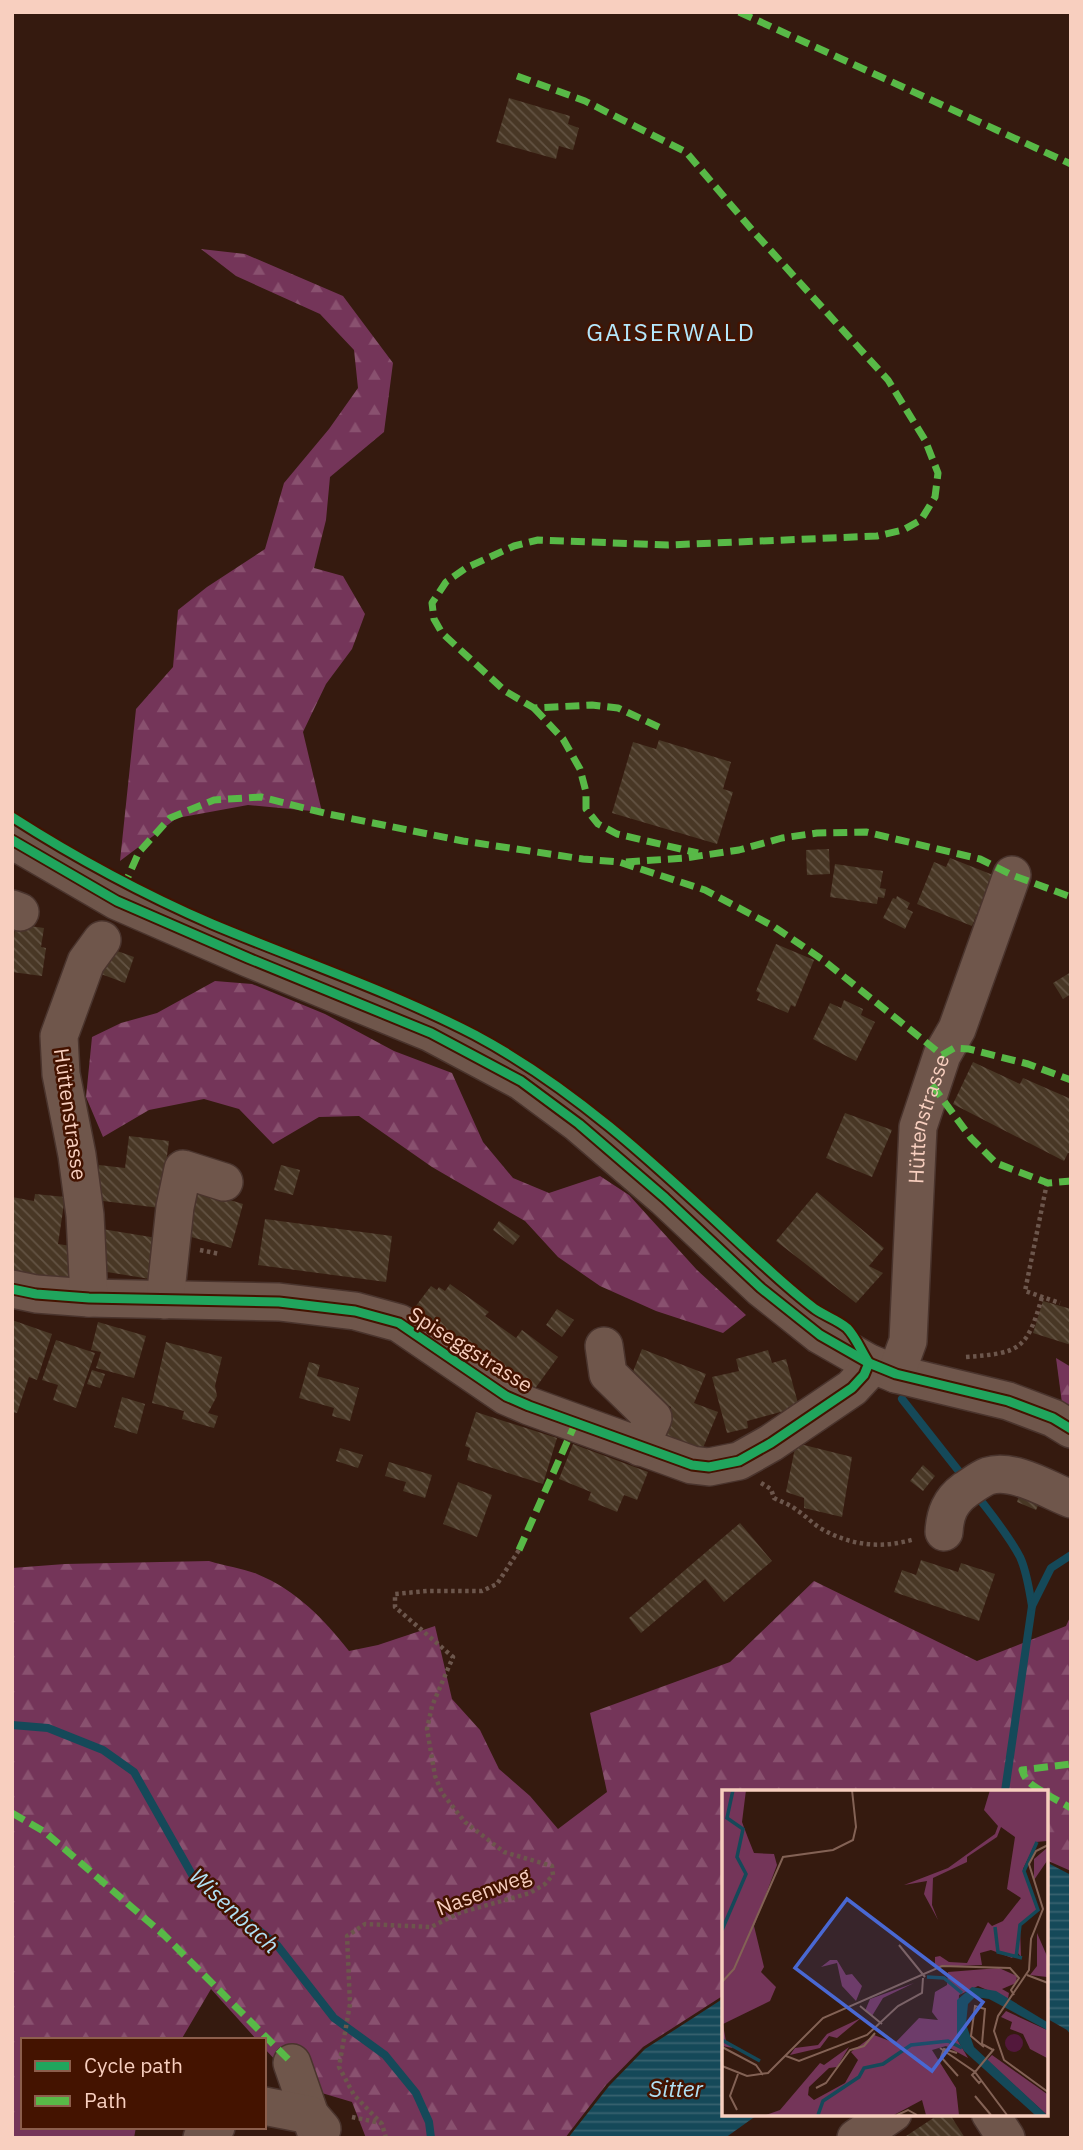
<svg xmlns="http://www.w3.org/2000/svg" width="1083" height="2150" font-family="'IBM Plex Sans',sans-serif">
	<defs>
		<pattern id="forest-firs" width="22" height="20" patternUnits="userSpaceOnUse" patternTransform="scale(1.75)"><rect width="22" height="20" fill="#743559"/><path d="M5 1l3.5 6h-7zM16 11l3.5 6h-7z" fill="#89516f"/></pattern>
		<pattern id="water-rules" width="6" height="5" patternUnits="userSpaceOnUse" patternTransform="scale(1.75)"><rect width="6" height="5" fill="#154959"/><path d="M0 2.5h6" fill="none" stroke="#38626f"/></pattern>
		<pattern id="building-back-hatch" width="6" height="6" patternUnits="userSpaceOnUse" patternTransform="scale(1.75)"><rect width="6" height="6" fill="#483725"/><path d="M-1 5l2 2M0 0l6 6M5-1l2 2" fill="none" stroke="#635343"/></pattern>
	</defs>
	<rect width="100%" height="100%" fill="#351a0f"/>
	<!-- forest -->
	<g fill="url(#forest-firs)">
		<polygon points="201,249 245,254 343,296 393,363 384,432 330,477 326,520 314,568 343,576 365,614 352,649 326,684 303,732 322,812 248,805 177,818 120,861 136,709 173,667 178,610 207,587 265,549 284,483 329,429 358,388 354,350 320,314 236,276"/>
		<polygon points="215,981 252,984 325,1014 394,1051 452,1073 483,1142 513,1178 549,1193 600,1176 629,1195 697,1270 746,1315 723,1333 656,1311 600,1286 558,1257 525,1221 432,1167 359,1116 319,1117 273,1144 239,1109 204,1099 149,1110 103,1137 86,1097 92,1037 121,1023 157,1013"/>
		<polygon points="1056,1358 1071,1367 1071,1409 1062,1403"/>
		<path d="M209,1561C225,1566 242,1568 257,1574C296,1590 324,1619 349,1651L378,1645L435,1626L452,1699L480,1730L499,1769L530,1796L558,1829L607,1792L590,1713L730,1662L814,1581L977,1661L1066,1626L1071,1615V1871L1046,1860V1791H724V1995L643,2047L606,2085L565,2138H366L352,2102L278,2080V2063L264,2048V2040H257L211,1989L181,2040H23V2127H136L134,2138H12V1568L65,1564Z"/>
	</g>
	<!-- water -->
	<g fill="url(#water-rules)">
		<polygon points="1046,1862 1071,1875 1071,2035 1067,2030 1046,2018"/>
		<polygon points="724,1998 724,2113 760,2113 725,2138 568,2138 609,2086 645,2049"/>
	</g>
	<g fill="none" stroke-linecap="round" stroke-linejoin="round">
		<!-- stream -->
		<g stroke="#154959" stroke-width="8">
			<polyline points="902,1399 965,1479"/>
			<path d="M975,1493C990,1513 1008,1534 1020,1557C1027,1572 1029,1589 1032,1606L1005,1791"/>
			<polyline points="1032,1606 1051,1568 1071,1555"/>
			<polyline points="12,1725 48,1728 103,1750 134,1772 194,1878 277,1945 334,2018 385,2055 416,2093 429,2122 431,2138"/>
		</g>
	</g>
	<!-- building -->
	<g fill="url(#building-back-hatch)">
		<polygon points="509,98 570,116 568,124 579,128 573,150 559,146 556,159 496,142"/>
		<polygon points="659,740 731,762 723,789 733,792 717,844 612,813 633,742 656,749"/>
		<polygon points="829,849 830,874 807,875 806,850"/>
		<polygon points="950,858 993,875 972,926 917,904 934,862 946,867"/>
		<polygon points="835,864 883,871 880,888 886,889 884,898 878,897 877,904 830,897"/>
		<polygon points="897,896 910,903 907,909 913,912 905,929 883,918 893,898 896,899"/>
		<polygon points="15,924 44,928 41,947 46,948 42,976 12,972"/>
		<polygon points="776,944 814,960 795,1007 791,1005 788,1013 757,1000 760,993 756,991"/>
		<polygon points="103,946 134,957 125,983 93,971"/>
		<polygon points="1071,972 1071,994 1063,999 1053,983"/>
		<polygon points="844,1000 863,1009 861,1015 875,1022 856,1061 813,1039 830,1003 841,1008"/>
		<polygon points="973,1062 1020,1084 1023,1078 1071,1099 1071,1154 1068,1153 1064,1161 953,1104"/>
		<polygon points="845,1113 892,1130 872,1177 826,1158"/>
		<polygon points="129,1136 169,1141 160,1208 95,1200 99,1165 125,1168"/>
		<polygon points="281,1165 300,1170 293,1195 274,1190"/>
		<polygon points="197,1190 243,1204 231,1248 184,1235"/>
		<polygon points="817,1192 884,1248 869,1266 883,1273 856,1303 776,1241"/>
		<polygon points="35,1194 65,1197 58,1244 84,1248 79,1289 12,1282 12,1197 34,1201"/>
		<polygon points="265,1219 392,1236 386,1282 258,1265"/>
		<polygon points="499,1221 520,1236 513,1245 493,1230"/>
		<polygon points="102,1229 163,1239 156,1280 95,1270"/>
		<polygon points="450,1284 489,1312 485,1316 516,1338 522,1330 558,1357 526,1401 416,1320 422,1312 415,1307 431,1286 437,1290 439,1287 445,1291"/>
		<polygon points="1043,1301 1071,1309 1071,1345 1033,1333"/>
		<polygon points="557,1309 574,1320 562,1337 546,1325"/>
		<polygon points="12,1320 52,1334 37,1380 29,1377 17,1413 12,1412"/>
		<polygon points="98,1322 146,1336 134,1378 96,1368 101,1352 91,1350"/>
		<polygon points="56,1340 95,1353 76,1408 53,1400 58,1385 42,1380"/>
		<polygon points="166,1342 222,1357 215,1386 217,1396 208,1413 218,1416 214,1428 182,1419 184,1411 152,1403"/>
		<polygon points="642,1349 706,1374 694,1403 718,1412 700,1455 658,1441 671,1407 626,1389"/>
		<polygon points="768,1350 772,1363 786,1359 799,1407 747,1421 748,1428 727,1433 712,1377 739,1371 736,1359"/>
		<polygon points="309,1362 320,1365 317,1376 359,1388 350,1421 332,1416 334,1408 299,1398"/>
		<polygon points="92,1370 105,1374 100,1388 87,1384"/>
		<polygon points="122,1397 145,1404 137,1434 114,1427"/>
		<polygon points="476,1412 557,1438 543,1484 467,1460 470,1448 465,1446"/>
		<polygon points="796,1443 852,1457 842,1517 804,1508 804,1498 786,1492"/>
		<polygon points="573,1444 648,1472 637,1500 624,1495 617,1512 588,1500 591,1492 559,1479"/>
		<polygon points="340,1448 363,1455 358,1468 336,1461"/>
		<polygon points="389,1462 432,1475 425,1498 403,1491 406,1482 385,1476"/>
		<polygon points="923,1465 935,1476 923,1491 910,1481"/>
		<polygon points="458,1482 492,1495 477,1537 443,1524"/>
		<polygon points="986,1483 1043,1495 1036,1510 1017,1502 1019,1496 1009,1493 986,1494"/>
		<polygon points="740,1523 772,1561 724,1602 705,1579 641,1633 629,1618"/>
		<polygon points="921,1560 958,1572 961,1563 995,1574 979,1621 894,1592 902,1570 916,1575"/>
		<polygon points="941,2113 949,2113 965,2138 903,2138"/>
	</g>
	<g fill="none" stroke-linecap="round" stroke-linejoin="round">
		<defs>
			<g id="minor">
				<polyline points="12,840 117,901 248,958 431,1033 521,1081 579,1124 665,1198 761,1288 820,1335 869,1363 896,1374 1008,1401 1053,1418 1071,1429"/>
				<polyline points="12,909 20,912"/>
				<polyline points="12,1289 36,1294 89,1298 279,1302 355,1311 399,1323 506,1396 529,1406 692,1465 709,1467 739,1461 771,1443 852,1388 864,1375 869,1363"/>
				<polyline points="89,1298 85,1215 77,1155 61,1074 59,1036 86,962 102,940"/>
				<polyline points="165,1300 175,1207 183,1169 224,1182"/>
				<polyline points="604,1346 608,1374 653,1418 640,1447"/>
				<path id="s1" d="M896,1374L908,1341L918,1127L942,1055L957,1029L1012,875"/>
				<path d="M944,1532C945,1514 950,1501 965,1490C973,1485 980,1479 988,1476C1014,1468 1048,1490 1071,1499"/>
				<polyline points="292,2063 318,2138"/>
				<polyline points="264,2106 310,2115 322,2129"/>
				<polyline points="990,2113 1006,2138"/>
				<polyline points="202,2138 216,2127"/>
				<polyline points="856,2138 893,2113"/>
			</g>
		</defs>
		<!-- minor casing -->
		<use href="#minor" stroke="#4a342d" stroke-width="40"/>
		<!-- path -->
		<g stroke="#6c564c" stroke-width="4.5" stroke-dasharray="3.5 3.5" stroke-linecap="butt">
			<polyline points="1047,1183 1025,1291 1060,1303"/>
			<polyline points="200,1250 220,1254"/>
			<path d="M966,1357C1020,1353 1027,1350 1042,1297"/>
			<path d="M761,1483L771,1489L774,1498C782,1502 791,1505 798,1511C806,1516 812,1523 820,1528C851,1546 881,1549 915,1539"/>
			<polyline points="352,2117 381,2123"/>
			<polyline points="386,2138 382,2124 354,2095 339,2067 350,2004 347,1936 365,1924 431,1927 459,1913 530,1893 545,1884 553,1875 552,1866 504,1852 465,1822 442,1793 435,1776 427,1729 432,1706 453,1657 395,1607 395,1594 427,1591 482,1591 497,1584 519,1550"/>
		</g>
		<!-- minor -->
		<use href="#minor" stroke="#6f564b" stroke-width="37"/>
		<!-- quiet -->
		<g stroke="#58b947" stroke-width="7" stroke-dasharray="14 7" stroke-linecap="butt">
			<polyline points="739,12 1071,164"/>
			<polyline points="517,76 585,101 686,152 753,231 888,380 925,440 938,473 935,497 921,520 903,530 877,536 668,545 538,540 514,546 466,568 446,582 432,603 434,619 442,633 505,691 534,708 592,705 618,708 661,728"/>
			<polyline points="534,708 563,739 580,769 586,792 586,809 598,824 617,834 698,853"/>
			<polyline points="626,862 685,858 739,850 782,838 817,833 866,832 980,859 1012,875 1071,897"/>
			<polyline points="123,888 139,852 170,818 214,800 261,797 328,814 463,841 583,859 619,862 705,890 773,926 823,960 942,1055 954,1048 969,1049 1028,1064 1071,1080"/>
			<polyline points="932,1085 971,1138 996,1163 1048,1183 1071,1181"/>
			<polyline points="519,1550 575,1424"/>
			<path d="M1042,1791C1033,1786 1025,1781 1022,1770L1071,1764"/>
			<polyline points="1046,1794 1071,1808"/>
			<polyline points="12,1813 45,1832 164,1935 292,2063"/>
		</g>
		<defs>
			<g id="cycleway">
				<path d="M12,817C76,858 143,894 212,924C300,961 390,991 475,1035C578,1090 662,1171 747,1250C769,1270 791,1291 815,1309C825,1316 838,1320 847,1328C856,1337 862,1353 869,1363L864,1375L852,1388L771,1443L739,1461L709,1467L692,1465L529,1406L506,1396L399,1323L355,1311L279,1302L89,1298L36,1294L12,1289"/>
				<polyline points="12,840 117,901 248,958 431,1033 521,1081 579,1124 665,1198 761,1288 820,1335 869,1363 896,1374 1008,1401 1053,1418 1071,1429"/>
			</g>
		</defs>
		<!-- cycleway casing -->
		<use href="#cycleway" stroke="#441300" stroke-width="13"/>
		<!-- cycleway -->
		<use href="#cycleway" stroke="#20a55d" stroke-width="9"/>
	</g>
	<g text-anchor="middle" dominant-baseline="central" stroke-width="5" stroke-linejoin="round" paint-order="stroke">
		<!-- street labels -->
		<g font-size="21" fill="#f8cfbf" stroke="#441300">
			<text transform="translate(71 1114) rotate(82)">Hüttenstrasse</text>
			<text stroke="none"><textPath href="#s1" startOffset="259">Hüttenstrasse</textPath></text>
			<text transform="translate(471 1349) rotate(32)">Spiseggstrasse</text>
			<text transform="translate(483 1891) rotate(-21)">Nasenweg</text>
		</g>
		<!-- water labels -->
		<g font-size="23" font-style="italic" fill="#b0e0f3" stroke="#441300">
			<text transform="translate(235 1910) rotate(43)">Wisenbach</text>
			<text x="676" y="2088">Sitter</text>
		</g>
		<!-- quarter labels -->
		<g font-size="24" letter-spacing="2" fill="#b3e7fb" stroke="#441300">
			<text x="671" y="332">GAISERWALD</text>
		</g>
	</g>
	<!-- overview -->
	<g transform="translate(722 1790)">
		<rect width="326" height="326" fill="#351a0f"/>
		<path d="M24,0L20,32L26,48L32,63L52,64L55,75L32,136L42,177L39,182L54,197L48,211L1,234L4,252L11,258L0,256V2ZM268,0H325V51L314,52L301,79L315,121L298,136L299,167L295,162L290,168L269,160L258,163L260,175L213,177V167L218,166L227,172L245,173L266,132L270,136L281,131L299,108L285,99L293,47L279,37L275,47L245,67V72L211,88L210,115L216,130L202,104L205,91L182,95L226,78L273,44L276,36L262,20ZM325,58V71L312,90V69ZM315,143L325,166V187L308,185L315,176ZM108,170H115L124,185L130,184L140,196L134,211L120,196L115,173L99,177ZM277,178L295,186L294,193L280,199L287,203L286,209L256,196L237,205L235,249L246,268L224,256L210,260L234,298L237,325H204L200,310L172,325H44L58,320L98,273L102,275L127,257L115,277L107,278L87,297L86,305L92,310L123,293L136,270L129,262L152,245L173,253L197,228L216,230L210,222L213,202L225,195L226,182ZM192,193L161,208L150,226L143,221L148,209ZM284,221L325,240V268L308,259L301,244L288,239L290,232L279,227ZM139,228L115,248L107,246L98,258L68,265L73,258L96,255L105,244ZM270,265L325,304V325L269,274L265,270Z" fill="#743559"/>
		<path d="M283 253a9 9 0 1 1 18 0a9 9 0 1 1-18 0Z" fill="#53183c"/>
		<path d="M250,197L274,201L325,232V240L267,209L253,207L246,214L244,234L252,257L325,325H313L242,261L235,249V210Z" fill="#154959"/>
		<path fill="none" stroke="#154959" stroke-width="3.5" d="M273,137L276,162L300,168M0,140L24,84L15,67L21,39L5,28L11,0M294,168L298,135L316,120L302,81L315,52M205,187L222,188L240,203M0,250L38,271M96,325L101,311L137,287L142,278L161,274L189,255L226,251L240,258"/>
		<path fill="none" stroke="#836255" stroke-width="2" d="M326,55L314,61L307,74L321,119L309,149L307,180L276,226L272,241L282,270L326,302M177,155L203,187M305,185L326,193M0,192L12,179L61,67L111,60L131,50L134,37L130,0M138,216L160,234M0,257L34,275L41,285M262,257L249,246L253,216L263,219L260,254L271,260M218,258L253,282L250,285L257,293L260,290M272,259L253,282L285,325M235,263L222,259L219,267L236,286M64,266L77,271L145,245L176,216L200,203L201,188M0,276L25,286L46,283L101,228L220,176L288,178L297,188L289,200L292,205M94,298L104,293L128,260L142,256L153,243M253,306L269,325M15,320L8,306L16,284M175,325L186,320L195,325"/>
		<path fill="#4968d3" fill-opacity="0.15" stroke="#4968d3" stroke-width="3.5" d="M125,109L261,212L210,281L73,178Z"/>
		<rect width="326" height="326" fill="none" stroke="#f8cfbf" stroke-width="3.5"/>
	</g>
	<!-- border -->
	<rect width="1083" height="2150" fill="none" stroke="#f8cfbf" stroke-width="28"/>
	<!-- legend -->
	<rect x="21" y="2038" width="245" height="91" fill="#441300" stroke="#8c5e4c" stroke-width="2"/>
	<rect x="35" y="2061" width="35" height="10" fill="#20a55d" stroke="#8c5e4c" stroke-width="2"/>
	<text x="84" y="2073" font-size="21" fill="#f8cfbf">Cycle path</text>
	<rect x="35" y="2096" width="35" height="10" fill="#58b947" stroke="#8c5e4c" stroke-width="2"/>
	<text x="84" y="2108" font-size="21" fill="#f8cfbf">Path</text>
</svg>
